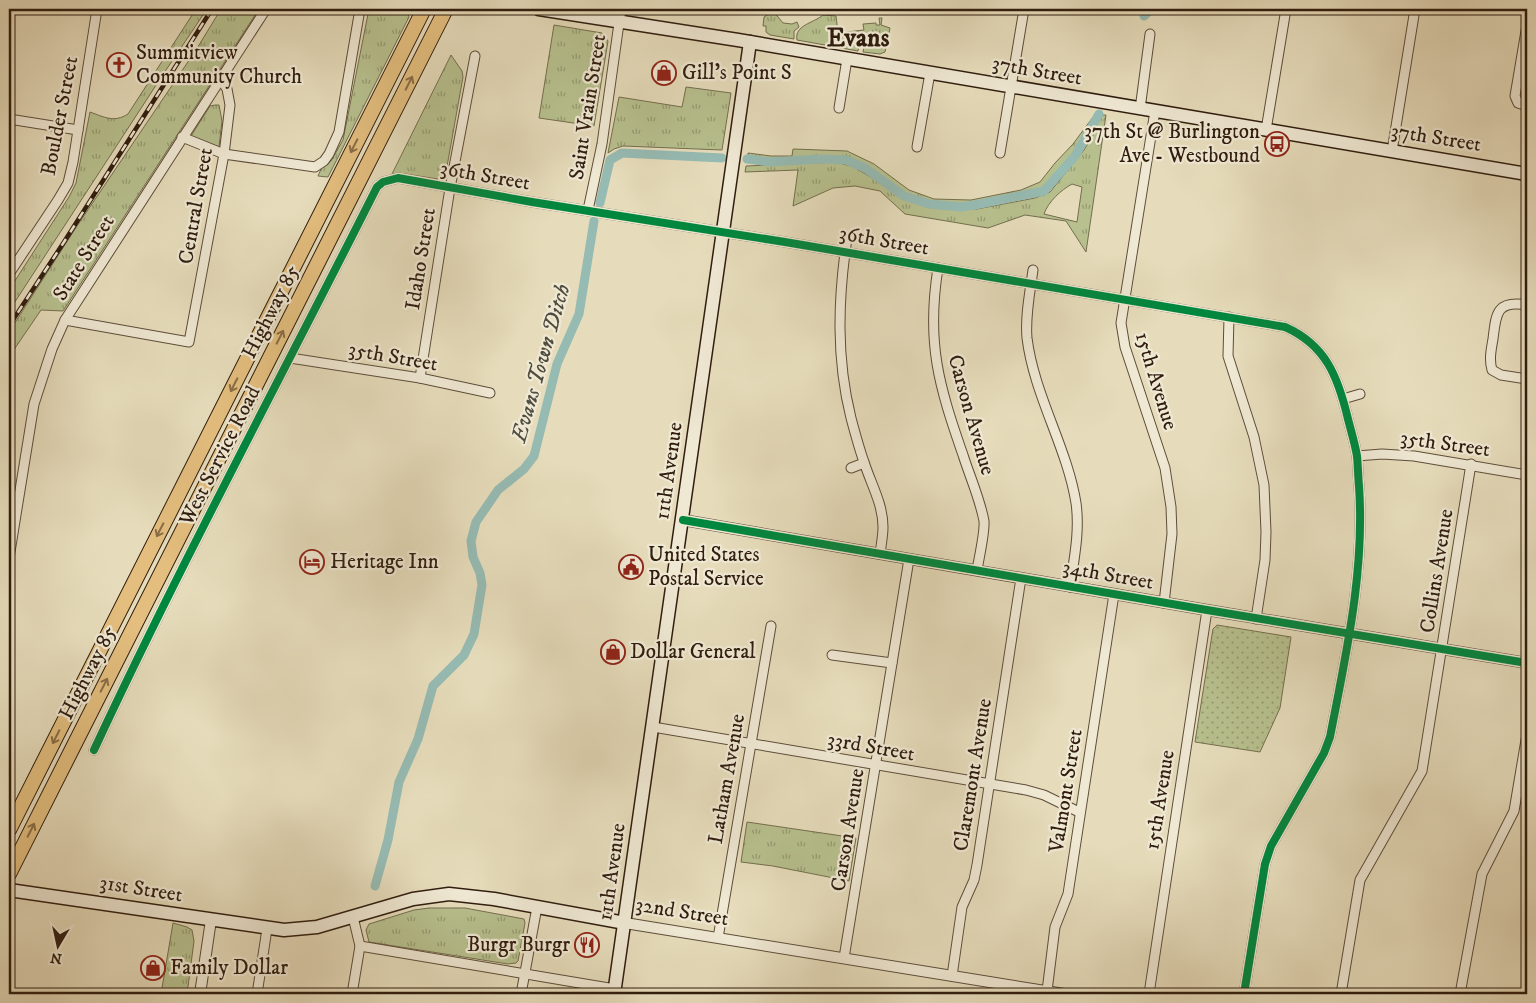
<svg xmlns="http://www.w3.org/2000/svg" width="1536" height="1003" font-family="'IM FELL DW Pica',serif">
	<defs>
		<pattern id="grass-tufts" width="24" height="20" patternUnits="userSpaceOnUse" patternTransform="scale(1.25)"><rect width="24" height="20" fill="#b7c08e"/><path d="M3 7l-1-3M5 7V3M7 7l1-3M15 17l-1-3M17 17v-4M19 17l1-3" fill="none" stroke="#959b72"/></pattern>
		<pattern id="park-dots" width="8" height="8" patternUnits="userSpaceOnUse" patternTransform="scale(1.25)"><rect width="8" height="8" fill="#b7c08e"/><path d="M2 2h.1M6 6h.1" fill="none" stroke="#959b72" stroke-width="1.8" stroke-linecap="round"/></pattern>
	</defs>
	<rect width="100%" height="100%" fill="#e6dcbb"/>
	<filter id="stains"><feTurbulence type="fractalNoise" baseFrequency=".004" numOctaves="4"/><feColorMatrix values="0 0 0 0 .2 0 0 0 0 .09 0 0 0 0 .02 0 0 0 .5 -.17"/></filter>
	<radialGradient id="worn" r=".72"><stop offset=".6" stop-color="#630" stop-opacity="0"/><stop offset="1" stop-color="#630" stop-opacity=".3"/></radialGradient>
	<!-- grass -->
	<g fill="url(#grass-tufts)" stroke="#746e4e" fill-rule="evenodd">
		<path d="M196,9H207L164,73L9,311V290L69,197L76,183L90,112C104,117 114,123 128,114Z"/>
		<polygon points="221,9 259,9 63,311 41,310 9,357 9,332 77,226 196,50"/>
		<polygon points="369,9 407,9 409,17 328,177 318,176 322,167 331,161 343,140"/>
		<polygon points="773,11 783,23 792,24 797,22 799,27 794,31 794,39 770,35 766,32 766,26 763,26 764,17"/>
		<path d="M823,15L836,16L838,33L864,30L863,24L876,23V25H880L879,18H882L881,25L890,28L885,52L880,54L863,52L864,47L859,46L858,51L797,40C794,25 814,23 823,15Z"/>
		<polygon points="554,25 602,33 608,41 594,126 539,118"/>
		<polygon points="451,55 462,71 463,77 446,172 443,178 438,179 399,173 392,174"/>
		<polygon points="686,87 731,93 722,150 623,146 614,149 608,153 619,97 682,107"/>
		<polygon points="215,105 219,105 222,121 219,147 191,136 210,106"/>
		<polygon points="1096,113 1074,154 1042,188 961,205 930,202 907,194 867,167 847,159 818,157 770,160 748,157 748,153 771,156 792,156 793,149 847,151 874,164 909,190 934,199 971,200 1021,190 1040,182 1055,163 1073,144"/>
		<path d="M1100,115H1106L1086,252L1066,221L1025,215L988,228L905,214L880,191L855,186L833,188L793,206L798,170L745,172L746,166L836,162L854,167L905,198L921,205L977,209L1035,198L1050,192L1084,150L1095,132ZM1072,184L1082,187L1077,222L1044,214C1048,202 1061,190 1072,184Z"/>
		<polygon points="747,822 856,838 849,881 773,866 741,862"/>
		<polygon points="429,908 465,908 524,919 525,923 518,961 516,963 508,964 369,942 366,930 369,924 414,910"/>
		<polygon points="173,923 187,927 192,930 194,941 187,994 161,994"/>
	</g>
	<!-- park -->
	<polygon fill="url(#park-dots)" stroke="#746e4e" points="1217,625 1291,637 1280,708 1260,752 1195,742 1212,635 1213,629"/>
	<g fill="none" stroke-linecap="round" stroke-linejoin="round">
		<!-- canal -->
		<g stroke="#96bbb3" stroke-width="9">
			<polyline points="1144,16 1151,9"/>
			<polyline points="747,159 770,162 820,159 846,160 865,168 904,196 929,204 961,207 975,205 1044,191 1075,156 1099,114"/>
			<polyline points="600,203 610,160 622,153 722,158"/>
			<polyline points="375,886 388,840 399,782 418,739 433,686 464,655 474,634 482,585 480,573 473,557 471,541 476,522 498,490 524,469 534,456 557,364 579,314 594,221"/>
		</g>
		<defs>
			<g id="minor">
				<polyline points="1527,25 1515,96 1518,103 1527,106"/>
				<polyline points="839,108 847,59"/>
				<polyline points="1140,109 1150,34"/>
				<polyline points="1155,111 1121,323 1125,347 1165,468 1171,507 1172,534 1164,603"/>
				<polyline points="9,119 78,130"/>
				<polyline points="1266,130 1286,9"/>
				<polyline points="182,137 224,154 315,167 324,161 329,154 339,132 360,9"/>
				<polyline points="917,147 930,73"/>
				<polyline points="1392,151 1415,9"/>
				<polyline points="1000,153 1024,9"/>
				<polyline points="588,210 602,144 621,9"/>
				<path d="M847,238C838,299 836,358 851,418C855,433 859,448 864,462C871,484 883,504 883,527C883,536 881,545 880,554"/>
				<path d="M938,268C926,343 939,386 963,455C970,477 980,499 984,521C985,532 979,558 977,570"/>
				<path d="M1033,270C1030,292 1025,316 1027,338C1034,395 1067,447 1076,503C1080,531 1074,559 1070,587"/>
				<polyline points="9,274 58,200 68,183 73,162 97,9"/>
				<path d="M1527,305C1496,300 1496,314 1493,339C1491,350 1489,360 1492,370L1501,375L1527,379"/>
				<polyline points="1229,317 1228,356 1254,437 1264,485 1266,532 1265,560 1256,619"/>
				<polyline points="65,320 189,342 224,154 230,105 227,89 220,78"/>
				<polyline points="290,358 420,378 490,393"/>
				<polyline points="420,378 450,188 475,56"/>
				<polyline points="1343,399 1360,394"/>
				<polyline points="1357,456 1382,454 1414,456 1527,475"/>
				<polyline points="851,468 864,463"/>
				<polyline points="9,558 34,404 52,349 65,320 266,9"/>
				<polyline points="832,655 892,663"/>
				<polyline points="653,727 1026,790 1044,795 1079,812"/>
				<path d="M94,750C183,559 283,374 377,187L383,182L398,178L532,202L785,242L1285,327C1326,345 1338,377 1348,419C1351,431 1355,444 1357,456C1358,466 1358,476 1359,486C1365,571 1346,654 1330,737L1324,753L1271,846L1265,864L1244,994"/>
				<polyline points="718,938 771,626"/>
				<polyline points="360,946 615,989"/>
				<polyline points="844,958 909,559"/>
				<polyline points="952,976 962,907 974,880 977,865 1021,578"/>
				<polyline points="1047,991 1055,927 1068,894 1114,594"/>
				<polyline points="257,994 267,929"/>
				<polyline points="352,994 360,946 353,917"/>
				<polyline points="521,994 537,907"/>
				<polyline points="1149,994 1207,610"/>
				<polyline points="1341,994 1360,880 1422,771 1471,464"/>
				<polyline points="1460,994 1482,874 1514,811 1527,734"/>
			</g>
			<g id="tertiary">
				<polyline points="683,520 1207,610 1527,663"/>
				<polyline points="625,923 1064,994"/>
				<polyline points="200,994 211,920"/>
			</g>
			<g id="secondary">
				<polyline points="539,9 738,40 1527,174"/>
				<polyline points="9,890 284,930 317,927 413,899 449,894 494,899 625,923"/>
				<polyline points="614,994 750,42"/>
			</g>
			<g id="trunk">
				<polyline points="9,830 424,9"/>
				<polyline points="9,874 446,9"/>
			</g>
		</defs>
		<!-- minor casing -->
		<use href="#minor" stroke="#5e4d3a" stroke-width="11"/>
		<!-- tertiary casing -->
		<use href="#tertiary" stroke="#5e4d3a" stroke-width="12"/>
		<!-- secondary casing -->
		<use href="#secondary" stroke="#301d0f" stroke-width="15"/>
		<!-- trunk casing -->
		<use href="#trunk" stroke="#301d0f" stroke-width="16"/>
		<!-- minor -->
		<use href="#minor" stroke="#efe8d3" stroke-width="9"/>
		<!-- tertiary -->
		<use href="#tertiary" stroke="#efe8d3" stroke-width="10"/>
		<!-- secondary -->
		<use href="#secondary" stroke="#efe8d3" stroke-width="12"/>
		<!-- trunk -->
		<use href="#trunk" stroke="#e3be7e" stroke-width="14"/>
		<defs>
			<polyline id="rail" points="9,326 64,242 212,9"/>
		</defs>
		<!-- rail casing -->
		<use href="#rail" stroke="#301d0f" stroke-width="4.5"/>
		<!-- rail -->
		<use href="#rail" stroke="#efe8d3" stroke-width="2.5" stroke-dasharray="8" stroke-linecap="butt"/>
		<defs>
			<g id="cycleway">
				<polyline points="683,520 1207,610 1527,663"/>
				<path d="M94,750C183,559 283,374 377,187L383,182L398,178L532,202L785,242L1285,327C1326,345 1338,377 1348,419C1351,431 1355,444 1357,456C1358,466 1358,476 1359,486C1365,571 1346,654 1330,737L1324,753L1271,846L1265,864L1244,994"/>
			</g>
		</defs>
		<!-- cycleway casing -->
		<use href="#cycleway" stroke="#efe8d3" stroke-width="11"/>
		<!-- cycleway -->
		<use href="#cycleway" stroke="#00873e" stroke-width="8"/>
	</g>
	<!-- one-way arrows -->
	<defs><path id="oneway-shaft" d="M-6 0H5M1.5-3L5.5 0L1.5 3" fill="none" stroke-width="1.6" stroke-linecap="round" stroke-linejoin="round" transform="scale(1.25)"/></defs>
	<g stroke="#8a6e46">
		<use href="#oneway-shaft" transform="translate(409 83) rotate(-63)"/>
		<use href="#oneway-shaft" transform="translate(354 146) rotate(117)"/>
		<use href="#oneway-shaft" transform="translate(280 337) rotate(-63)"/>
		<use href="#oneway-shaft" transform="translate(234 385) rotate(117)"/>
		<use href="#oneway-shaft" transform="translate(160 530) rotate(117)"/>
		<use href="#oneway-shaft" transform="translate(104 685) rotate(-63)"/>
		<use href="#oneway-shaft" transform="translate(56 737) rotate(117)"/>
		<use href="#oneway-shaft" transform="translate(31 830) rotate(-63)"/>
	</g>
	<!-- icons -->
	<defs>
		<symbol id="church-ring" viewBox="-11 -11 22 22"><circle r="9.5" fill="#efe8d3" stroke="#8f2418" stroke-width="1.5"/><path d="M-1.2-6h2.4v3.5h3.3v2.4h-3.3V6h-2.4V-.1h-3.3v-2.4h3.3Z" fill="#8f2418"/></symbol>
		<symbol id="shop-ring" viewBox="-11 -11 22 22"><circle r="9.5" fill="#efe8d3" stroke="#8f2418" stroke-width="1.5"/><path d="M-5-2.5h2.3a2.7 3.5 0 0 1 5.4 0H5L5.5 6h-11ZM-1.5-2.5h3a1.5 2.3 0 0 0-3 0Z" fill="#8f2418"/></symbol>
		<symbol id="bus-ring" viewBox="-11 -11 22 22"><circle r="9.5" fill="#efe8d3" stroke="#8f2418" stroke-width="1.5"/><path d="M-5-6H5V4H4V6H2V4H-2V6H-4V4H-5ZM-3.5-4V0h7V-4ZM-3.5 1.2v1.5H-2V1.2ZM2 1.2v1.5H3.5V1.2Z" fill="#8f2418"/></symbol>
		<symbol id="hotel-ring" viewBox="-11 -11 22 22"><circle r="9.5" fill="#efe8d3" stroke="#8f2418" stroke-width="1.5"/><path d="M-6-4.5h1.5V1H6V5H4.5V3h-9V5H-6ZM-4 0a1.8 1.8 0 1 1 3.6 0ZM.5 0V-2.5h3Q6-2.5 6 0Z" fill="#8f2418"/></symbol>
		<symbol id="civic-ring" viewBox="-11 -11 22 22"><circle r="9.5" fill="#efe8d3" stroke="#8f2418" stroke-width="1.5"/><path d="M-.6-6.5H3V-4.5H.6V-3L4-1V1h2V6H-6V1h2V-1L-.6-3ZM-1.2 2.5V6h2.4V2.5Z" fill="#8f2418"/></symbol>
		<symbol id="restaurant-ring" viewBox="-11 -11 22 22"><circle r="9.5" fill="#efe8d3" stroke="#8f2418" stroke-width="1.5"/><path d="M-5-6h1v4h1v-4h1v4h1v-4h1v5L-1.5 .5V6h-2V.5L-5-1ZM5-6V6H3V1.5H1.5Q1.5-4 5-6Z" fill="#8f2418"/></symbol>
	</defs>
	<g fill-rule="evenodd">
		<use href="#church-ring" x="105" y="51" width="28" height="28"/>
		<use href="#shop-ring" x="650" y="59" width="28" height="28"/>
		<use href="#bus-ring" x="1263" y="130" width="28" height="28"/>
		<use href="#hotel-ring" x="298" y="548" width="28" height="28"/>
		<use href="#civic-ring" x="617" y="553" width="28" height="28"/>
		<use href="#shop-ring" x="599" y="638" width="28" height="28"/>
		<use href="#restaurant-ring" x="573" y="931" width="28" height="28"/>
		<use href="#shop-ring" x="139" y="954" width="28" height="28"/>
	</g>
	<g text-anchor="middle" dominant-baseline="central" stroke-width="4.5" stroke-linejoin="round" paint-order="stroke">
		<!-- poi labels -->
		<g font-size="21" fill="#301d0f" stroke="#efe8d3" text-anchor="start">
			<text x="136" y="53">Summitview<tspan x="136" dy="24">Community Church</tspan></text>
			<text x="682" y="73">Gill's Point S</text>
			<text x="1260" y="132" text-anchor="end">37th St @ Burlington<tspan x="1260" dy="24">Ave - Westbound</tspan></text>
			<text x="648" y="555">United States<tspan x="648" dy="24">Postal Service</tspan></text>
			<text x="330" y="562">Heritage Inn</text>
			<text x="630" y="652">Dollar General</text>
			<text x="570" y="945" text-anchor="end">Burgr Burgr</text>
			<text x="170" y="968">Family Dollar</text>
		</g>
		<!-- street labels -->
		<g font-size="21" fill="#301d0f" stroke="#efe8d3">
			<text transform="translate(1037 71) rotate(10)">37th Street</text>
			<text transform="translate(588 107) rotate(-81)">Saint Vrain Street</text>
			<text transform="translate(60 116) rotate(-79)">Boulder Street</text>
			<text transform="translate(1436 138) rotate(9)">37th Street</text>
			<text transform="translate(485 176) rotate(10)">36th Street</text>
			<text transform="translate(196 206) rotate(-80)">Central Street</text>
			<text transform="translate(884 241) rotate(10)">36th Street</text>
			<text transform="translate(84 258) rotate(-58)">State Street</text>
			<text transform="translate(421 259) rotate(-81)">Idaho Street</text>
			<text transform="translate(271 312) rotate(-63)">Highway 85</text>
			<text transform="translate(393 357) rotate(10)">35th Street</text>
			<text transform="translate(1156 381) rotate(73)">15th Avenue</text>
			<text transform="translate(971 415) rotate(74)">Carson Avenue</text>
			<text transform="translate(1445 444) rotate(8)">35th Street</text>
			<text transform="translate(220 456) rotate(-63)">West Service Road</text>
			<text transform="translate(669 471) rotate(-82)">11th Avenue</text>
			<text transform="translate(1437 571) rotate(-81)">Collins Avenue</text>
			<text transform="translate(1108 575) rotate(10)">34th Street</text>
			<text transform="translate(88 673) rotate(-63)">Highway 85</text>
			<text transform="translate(871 747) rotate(10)">33rd Street</text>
			<text transform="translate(973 775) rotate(-81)">Claremont Avenue</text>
			<text transform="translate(727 779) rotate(-80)">Latham Avenue</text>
			<text transform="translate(1066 791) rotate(-81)">Valmont Street</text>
			<text transform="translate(1160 800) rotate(-81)">15th Avenue</text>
			<text transform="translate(848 830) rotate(-81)">Carson Avenue</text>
			<text transform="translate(612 872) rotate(-82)">11th Avenue</text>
			<text transform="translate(141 889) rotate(9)">31st Street</text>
			<text transform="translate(682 912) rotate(9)">32nd Street</text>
		</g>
		<!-- water labels -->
		<g font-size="22" font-style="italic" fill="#4f4c40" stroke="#efe8d3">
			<text transform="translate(541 363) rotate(-74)">Evans Town Ditch</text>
		</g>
		<!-- district labels -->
		<g font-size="26" font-weight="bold" fill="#301d0f" stroke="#efe8d3">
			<text x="858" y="38">Evans</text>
		</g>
	</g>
	<!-- margin -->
	<rect width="1536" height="1003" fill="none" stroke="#e6dcbb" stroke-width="30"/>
	<rect x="10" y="10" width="1516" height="983" fill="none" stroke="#301d0f" stroke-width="2.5"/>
	<rect x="15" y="15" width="1506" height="973" fill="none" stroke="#301d0f"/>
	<!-- north arrow -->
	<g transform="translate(58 946) rotate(189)" stroke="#efe8d3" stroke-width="4" paint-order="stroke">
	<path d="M0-4L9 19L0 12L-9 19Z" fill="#301d0f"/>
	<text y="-8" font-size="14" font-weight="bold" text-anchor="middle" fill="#301d0f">N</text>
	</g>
	<rect width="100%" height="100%" filter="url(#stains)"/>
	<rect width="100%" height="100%" fill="url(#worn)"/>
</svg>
